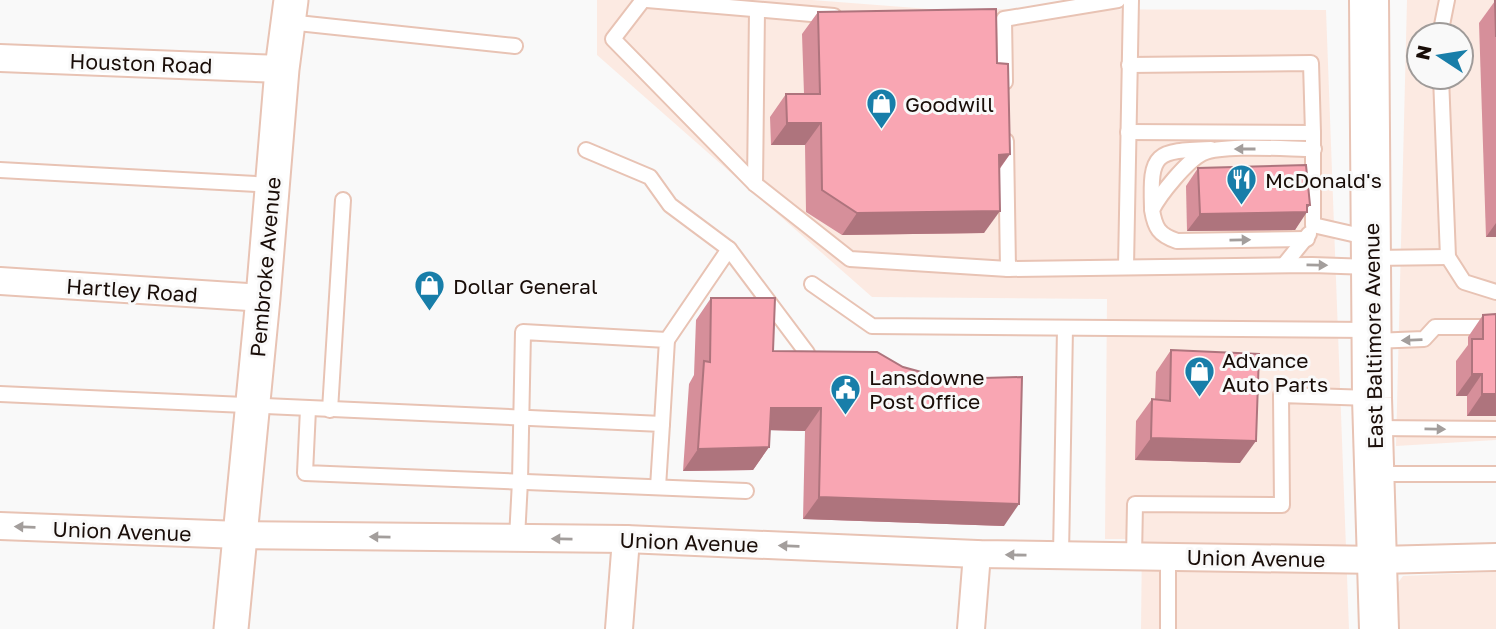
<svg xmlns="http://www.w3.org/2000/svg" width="1496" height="629" font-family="'Golos Text',sans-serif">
	<rect width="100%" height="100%" fill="#f9f9f9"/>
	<!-- built -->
	<g fill="#fceae2" fill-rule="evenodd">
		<polygon points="597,0 812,0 929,9 1326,10 1349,629 1141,629 1142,539 1105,539 1107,299 872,297 597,55"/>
		<path d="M1407,0H1496V440L1396,446ZM1419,35H1461V77H1419Z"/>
		<polygon points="1496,572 1496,629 1394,629 1393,590 1403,576"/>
	</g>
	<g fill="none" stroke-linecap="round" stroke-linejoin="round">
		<defs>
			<g id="service">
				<polyline points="643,0 613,39 755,184 850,259 1008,269"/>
				<polyline points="647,0 834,16"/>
				<polyline points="288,22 515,46"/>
				<polyline points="1440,35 1447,0"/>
				<polyline points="1129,65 1311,63 1313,133"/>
				<polyline points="1441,77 1448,257 1464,282 1496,292"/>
				<polyline points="1005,82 1004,19 1118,0"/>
				<polyline points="1128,132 1313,133 1313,225 1370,238"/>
				<polyline points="1006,141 1008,269 1312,265 1370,267"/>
				<polyline points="586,150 650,177 670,205 729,249"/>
				<polyline points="0,170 273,185"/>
				<polyline points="755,184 757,10"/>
				<path d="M1152,208C1150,152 1155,151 1211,149"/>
				<path d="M1307,239L1177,241C1159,235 1155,228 1152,210C1160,194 1187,161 1203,153C1223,144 1289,149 1314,149"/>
				<polyline points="1372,258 1448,257"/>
				<polyline points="1284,265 1309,234"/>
				<polyline points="1126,267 1131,0"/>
				<polyline points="812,284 872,326 1371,330"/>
				<polyline points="667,340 729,249 807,353"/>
				<polyline points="1373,341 1424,339 1435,327 1496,327"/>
				<polyline points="0,394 662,424 658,487"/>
				<polyline points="308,409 305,473 746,491"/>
				<polyline points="330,410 343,200"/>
				<polyline points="1374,428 1496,429"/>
				<polyline points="1377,474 1496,474"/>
				<polyline points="517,538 520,481 523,332 667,340 662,424"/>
				<polyline points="1061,555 1065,328"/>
				<polyline points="1134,557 1135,504 1282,505 1281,395 1370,398"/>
				<polyline points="1168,557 1168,629"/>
			</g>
			<g id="minor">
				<polyline points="0,58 282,69"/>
				<polyline points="0,281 263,298"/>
				<polyline points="0,526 240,535 626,539 977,554 1379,560 1496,557"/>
				<polyline points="619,629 626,539"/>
				<polyline points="971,629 977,554"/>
			</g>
			<polyline id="tertiary" points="231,629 263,298 282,69 291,0"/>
			<polyline id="primary" points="1369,0 1372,398 1379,629"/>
		</defs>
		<!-- service casing -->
		<use href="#service" stroke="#e8c3b4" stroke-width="18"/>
		<!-- minor casing -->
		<use href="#minor" stroke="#e8c3b4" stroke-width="30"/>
		<!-- tertiary casing -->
		<use href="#tertiary" stroke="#e8c3b4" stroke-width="37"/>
		<!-- primary casing -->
		<use href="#primary" stroke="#e8c3b4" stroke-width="42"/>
		<!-- service -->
		<use href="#service" stroke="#fff" stroke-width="14"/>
		<!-- minor -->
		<use href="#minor" stroke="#fff" stroke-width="26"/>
		<!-- tertiary -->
		<use href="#tertiary" stroke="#fff" stroke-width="33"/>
		<!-- primary -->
		<use href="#primary" stroke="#fff" stroke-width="38"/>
	</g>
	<!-- wall -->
	<g fill="#d68f9a">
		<polygon points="1495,1 1496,1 1496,237 1486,237 1479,23"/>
		<polygon points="818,12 997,63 1010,154 999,170 984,233 842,235 806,212 805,145 771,145 770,117 786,94 804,94 802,34"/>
		<polygon points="1198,168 1307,208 1295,230 1187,231 1186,186"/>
		<polygon points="711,298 773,351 1004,526 803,519 805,431 770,430 769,447 753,470 683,471 689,384 694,375 696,320"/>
		<polygon points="1483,315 1496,416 1467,416 1467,396 1456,396 1456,361 1468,345 1468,337"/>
		<polygon points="1171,350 1240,463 1135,460 1136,421 1152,399 1155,399 1156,372"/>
	</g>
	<!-- shaded-wall -->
	<g fill="#ae747d">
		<polygon points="787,123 821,123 805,145 771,145"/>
		<polygon points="1010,154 994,176 999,155"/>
		<polygon points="1310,205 1304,212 1307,212 1295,230 1187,231 1200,214"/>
		<polygon points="1000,211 984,233 842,235 857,213"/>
		<polygon points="1496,223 1496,237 1486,237"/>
		<polygon points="1472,374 1482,374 1467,396 1456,396"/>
		<polygon points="1482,394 1496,394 1496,416 1467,416"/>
		<polygon points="771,408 821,408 805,431 756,430"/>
		<polygon points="1151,438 1256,441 1240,463 1135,460"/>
		<polygon points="769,447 753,470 683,471 698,449"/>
		<polygon points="819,497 1019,504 1004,526 803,519"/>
	</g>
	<!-- building -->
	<g fill="#f9a6b3" stroke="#ae747d" stroke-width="2">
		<polygon points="1495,1 1496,1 1496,37"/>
		<polygon points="996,9 997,63 1008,64 1010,154 999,155 1000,211 857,213 822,190 821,123 787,123 786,94 820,94 818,12"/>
		<polygon points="1306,165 1310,205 1307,205 1307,212 1200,214 1198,168"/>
		<polygon points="711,298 775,298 773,351 877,352 903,367 947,379 1022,377 1019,504 819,497 821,408 771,408 769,447 698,449 704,361 710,362"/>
		<polygon points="1496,314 1496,394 1482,394 1482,374 1472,374 1472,339 1483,339 1483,315"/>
		<polygon points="1171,350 1259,354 1256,441 1151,438 1152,399 1170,401"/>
	</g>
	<!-- one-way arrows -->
	<defs><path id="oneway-solid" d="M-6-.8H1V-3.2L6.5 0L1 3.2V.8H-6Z" transform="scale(1.75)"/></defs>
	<g fill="#a39e9c">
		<use href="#oneway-solid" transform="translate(1245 149) rotate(180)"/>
		<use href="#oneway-solid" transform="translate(1240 240) rotate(-1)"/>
		<use href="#oneway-solid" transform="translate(1317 265) rotate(1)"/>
		<use href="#oneway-solid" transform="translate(1412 340) rotate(178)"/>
		<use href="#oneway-solid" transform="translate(1435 429) rotate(1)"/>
		<use href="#oneway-solid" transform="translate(25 527) rotate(-178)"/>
		<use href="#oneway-solid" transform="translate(380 537) rotate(-179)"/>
		<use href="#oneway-solid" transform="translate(562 539) rotate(-179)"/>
		<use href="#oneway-solid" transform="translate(789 546) rotate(-178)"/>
		<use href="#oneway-solid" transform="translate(1016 555) rotate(-179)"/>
	</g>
	<!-- icons -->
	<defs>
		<symbol id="shop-pin" viewBox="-11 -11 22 30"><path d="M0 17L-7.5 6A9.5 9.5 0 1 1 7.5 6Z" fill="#187ea9" stroke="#f9f9f9"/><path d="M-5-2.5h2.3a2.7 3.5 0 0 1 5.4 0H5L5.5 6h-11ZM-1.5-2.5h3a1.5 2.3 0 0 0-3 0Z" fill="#fff"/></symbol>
		<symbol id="restaurant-pin" viewBox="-11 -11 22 30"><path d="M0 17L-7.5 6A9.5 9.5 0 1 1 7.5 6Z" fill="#187ea9" stroke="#f9f9f9"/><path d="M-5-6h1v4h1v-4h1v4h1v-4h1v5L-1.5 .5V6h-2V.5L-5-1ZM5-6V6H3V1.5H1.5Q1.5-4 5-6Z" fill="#fff"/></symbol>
		<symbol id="civic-pin" viewBox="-11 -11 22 30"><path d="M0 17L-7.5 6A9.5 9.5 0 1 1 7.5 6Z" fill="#187ea9" stroke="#f9f9f9"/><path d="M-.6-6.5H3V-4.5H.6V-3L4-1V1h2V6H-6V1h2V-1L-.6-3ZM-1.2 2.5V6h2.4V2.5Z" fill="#fff"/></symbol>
	</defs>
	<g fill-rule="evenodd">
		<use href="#shop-pin" x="864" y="86" width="35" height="47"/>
		<use href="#restaurant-pin" x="1224" y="162" width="35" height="47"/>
		<use href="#shop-pin" x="412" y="268" width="35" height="47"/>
		<use href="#shop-pin" x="1182" y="354" width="35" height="47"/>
		<use href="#civic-pin" x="828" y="372" width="35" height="47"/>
	</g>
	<g text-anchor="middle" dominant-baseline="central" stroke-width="6" stroke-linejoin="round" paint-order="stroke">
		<!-- street labels -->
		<g font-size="21" fill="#190d08" stroke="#f9f9f9">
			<text transform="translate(141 63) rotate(2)">Houston Road</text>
			<text transform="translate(265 267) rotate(-85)">Pembroke Avenue</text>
			<text transform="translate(132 290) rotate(4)">Hartley Road</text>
			<text transform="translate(1373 336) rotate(-91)">East Baltimore Avenue</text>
			<text transform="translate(122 531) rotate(2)">Union Avenue</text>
			<text transform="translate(689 542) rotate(2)">Union Avenue</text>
			<text transform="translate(1256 558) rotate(1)">Union Avenue</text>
		</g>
		<!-- poi labels -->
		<g font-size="21" fill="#190d08" stroke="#f9f9f9" text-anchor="start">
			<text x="905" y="104">Goodwill</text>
			<text x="1265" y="180">McDonald's</text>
			<text x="453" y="286">Dollar General</text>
			<text x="1222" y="360">Advance<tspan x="1222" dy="24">Auto Parts</tspan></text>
			<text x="869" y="377">Lansdowne<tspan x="869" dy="24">Post Office</tspan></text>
		</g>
	</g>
	<!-- north arrow -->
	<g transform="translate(1440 56) rotate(282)"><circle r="33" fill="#f9f9f9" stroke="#9f9b99" stroke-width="2"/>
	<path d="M0-5L12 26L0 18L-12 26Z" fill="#187ea9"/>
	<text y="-10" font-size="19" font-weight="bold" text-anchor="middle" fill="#190d08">N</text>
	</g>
</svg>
